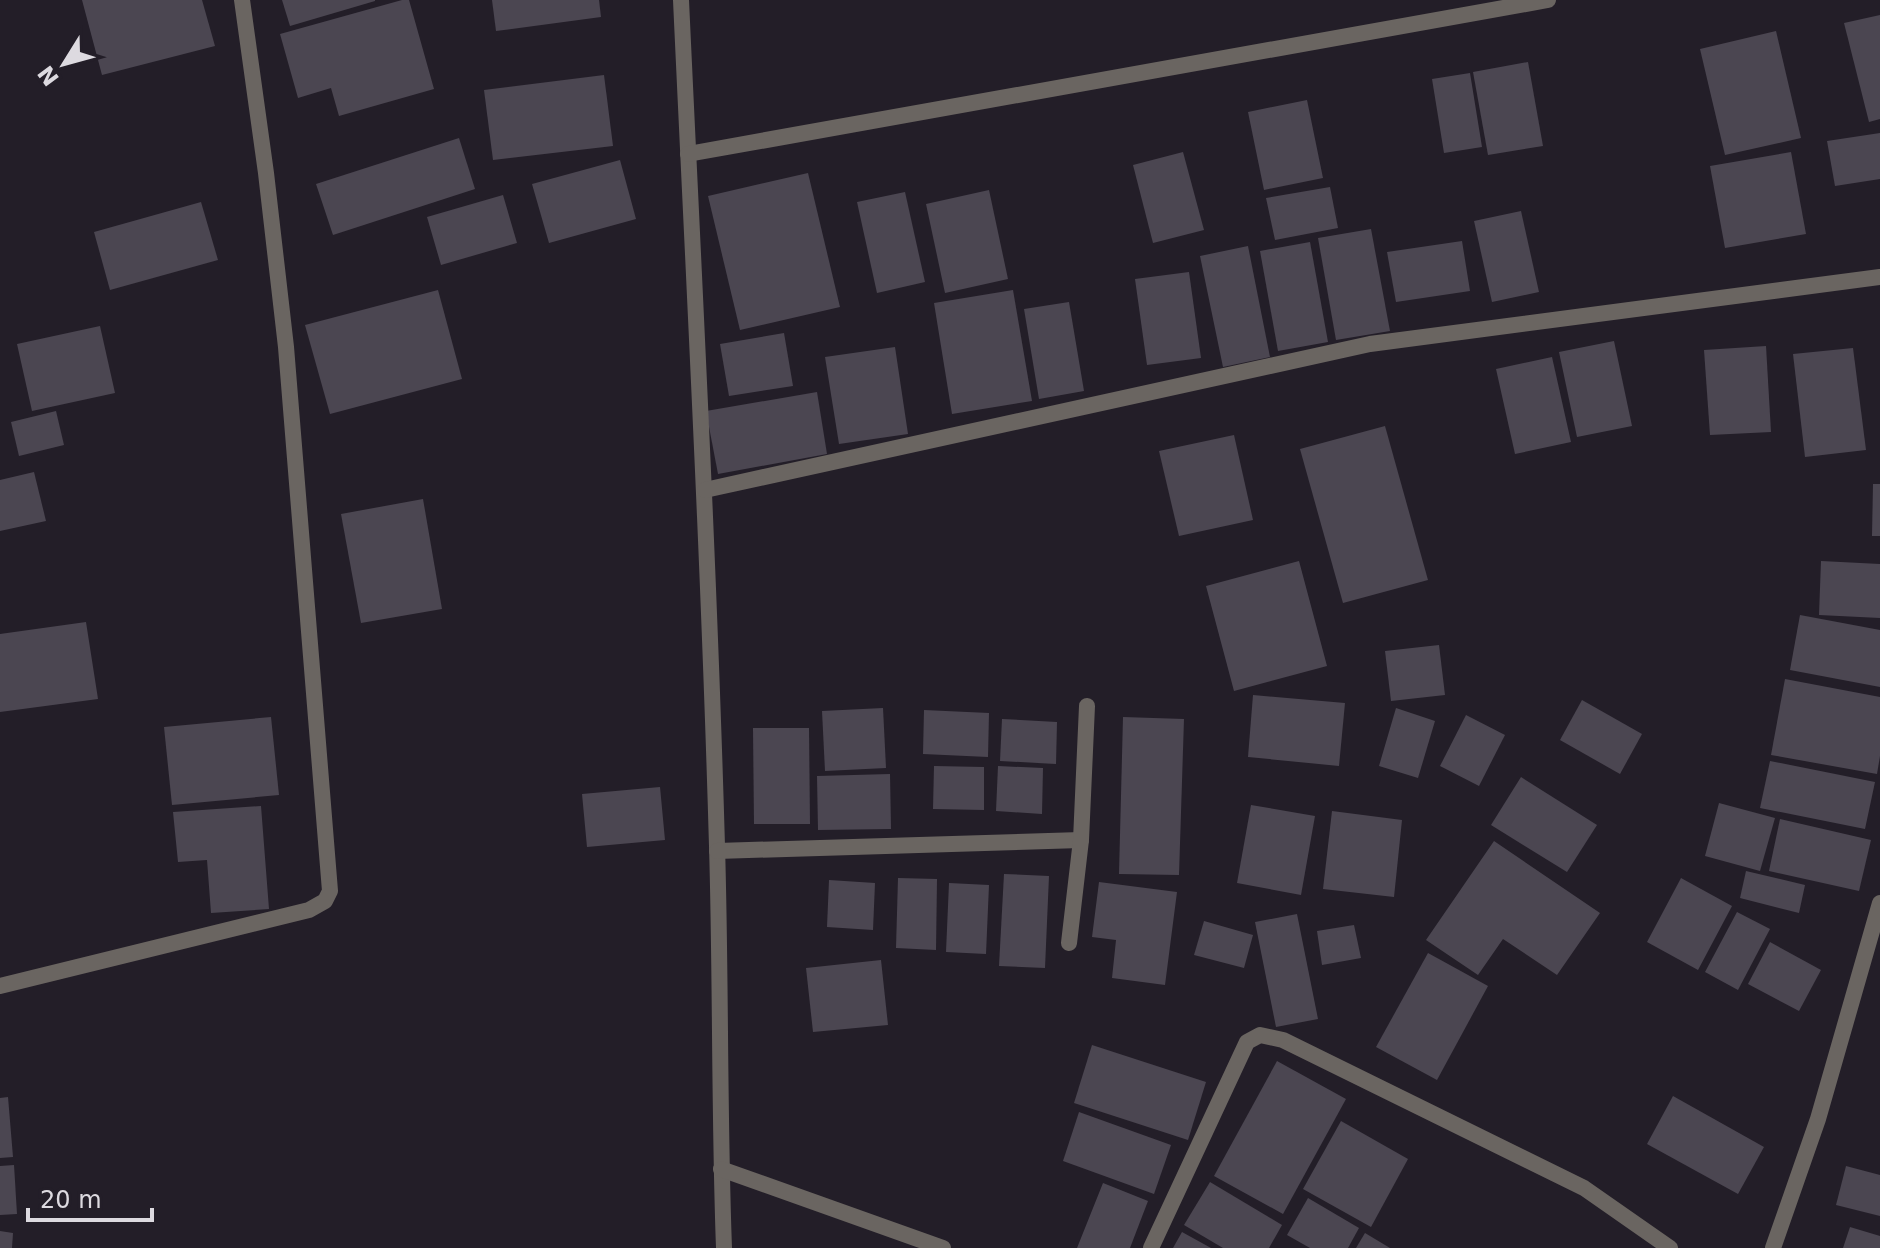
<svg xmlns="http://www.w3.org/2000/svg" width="1880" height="1248" font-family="'DejaVu Sans',sans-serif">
	<rect width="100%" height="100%" fill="#231e28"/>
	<!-- building -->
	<g fill="#4b4651">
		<polygon points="82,0 202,0 215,46 102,75"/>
		<polygon points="282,0 375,0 375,1 290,26"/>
		<polygon points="402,0 409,0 434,89 339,116 331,88 298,98 280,34"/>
		<polygon points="492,0 599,0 601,17 496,31"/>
		<polygon points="1880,15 1880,119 1869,122 1844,23"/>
		<polygon points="1776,31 1801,138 1725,155 1700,49"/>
		<polygon points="1528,62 1543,146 1488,155 1473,72"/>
		<polygon points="1470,73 1482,147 1444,153 1432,79"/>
		<polygon points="604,75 613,146 493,160 484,90"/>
		<polygon points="1307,100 1323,178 1264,190 1248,112"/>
		<polygon points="1880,133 1880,179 1835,186 1827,141"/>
		<polygon points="459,138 475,189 333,235 316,184"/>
		<polygon points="1183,152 1204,230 1153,243 1133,165"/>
		<polygon points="1791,152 1806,234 1725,248 1710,166"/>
		<polygon points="620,160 636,219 549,243 532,184"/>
		<polygon points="808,173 840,307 740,330 708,196"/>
		<polygon points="1330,187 1338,228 1275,240 1266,198"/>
		<polygon points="989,190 1008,279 945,293 926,204"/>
		<polygon points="905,192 925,282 877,293 857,202"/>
		<polygon points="503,195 517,243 441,265 427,217"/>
		<polygon points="201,202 218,260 110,290 94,232"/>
		<polygon points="1521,211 1539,292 1492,302 1474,221"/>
		<polygon points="1371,229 1390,331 1336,340 1318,238"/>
		<polygon points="1462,241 1470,291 1396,302 1387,252"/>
		<polygon points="1310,242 1328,342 1278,351 1260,251"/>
		<polygon points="1248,246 1270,357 1223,367 1200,256"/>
		<polygon points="1189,272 1201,358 1147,365 1135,279"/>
		<polygon points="438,290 462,379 330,414 305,325"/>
		<polygon points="1013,290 1032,401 952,414 934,303"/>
		<polygon points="1069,302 1084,391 1039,399 1024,309"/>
		<polygon points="100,326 115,393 32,411 17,344"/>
		<polygon points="784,333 793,386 729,396 720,344"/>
		<polygon points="1614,341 1632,426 1577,437 1559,352"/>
		<polygon points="1766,346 1771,432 1710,435 1704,350"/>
		<polygon points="895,347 908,434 839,444 825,357"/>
		<polygon points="1853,348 1866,450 1805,457 1793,354"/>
		<polygon points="1552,357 1571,442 1515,454 1496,369"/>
		<polygon points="817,392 827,454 718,474 706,411"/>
		<polygon points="56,411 64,445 19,456 11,422"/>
		<polygon points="1385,426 1428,580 1343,603 1300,449"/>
		<polygon points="1234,435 1253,520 1179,536 1159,451"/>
		<polygon points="34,472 46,521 0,531 0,480"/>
		<polygon points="1873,484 1880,484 1880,536 1872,536"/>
		<polygon points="423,499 442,609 361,623 341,514"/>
		<polygon points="1299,561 1327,666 1234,691 1206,586"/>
		<polygon points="1821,561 1880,564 1880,618 1819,615"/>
		<polygon points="1800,615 1880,630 1880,687 1790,670"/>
		<polygon points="86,622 98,699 0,712 0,634"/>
		<polygon points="1439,645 1445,695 1391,701 1385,651"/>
		<polygon points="1785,679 1880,697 1880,756 1877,774 1771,755"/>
		<polygon points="1253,695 1345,703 1339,766 1248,757"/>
		<polygon points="1582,700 1642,734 1620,774 1560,740"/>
		<polygon points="883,708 886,768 825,771 822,711"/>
		<polygon points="1396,708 1435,721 1418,778 1379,766"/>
		<polygon points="924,710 989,713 988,757 923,754"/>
		<polygon points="1466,715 1505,735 1479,786 1440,766"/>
		<polygon points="271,717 279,795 172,805 164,727"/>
		<polygon points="1123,717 1184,719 1179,875 1119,874"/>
		<polygon points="1002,719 1057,722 1056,764 1000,761"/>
		<polygon points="753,728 809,728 810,824 754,824"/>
		<polygon points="1770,761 1875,782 1865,829 1760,808"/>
		<polygon points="934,766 984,767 984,810 933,809"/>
		<polygon points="998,766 1043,768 1042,814 996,811"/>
		<polygon points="890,774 891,829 818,830 817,776"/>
		<polygon points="1521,777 1597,825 1567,872 1491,825"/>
		<polygon points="660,787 665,840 587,847 582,794"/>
		<polygon points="1719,803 1775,818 1760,871 1705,856"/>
		<polygon points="1251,805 1315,816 1301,895 1237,883"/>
		<polygon points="261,806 269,909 211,913 207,860 178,862 173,812"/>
		<polygon points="1332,811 1402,820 1394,897 1323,889"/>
		<polygon points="1780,819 1871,840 1859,891 1769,871"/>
		<polygon points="1494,841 1600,913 1557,975 1503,939 1478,975 1426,940"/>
		<polygon points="1746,871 1805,885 1799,913 1740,898"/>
		<polygon points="1004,874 1049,876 1045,968 999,966"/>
		<polygon points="898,878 937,879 936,950 896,948"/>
		<polygon points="1681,878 1732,906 1698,970 1647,942"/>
		<polygon points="829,880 875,883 873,930 827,927"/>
		<polygon points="1099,882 1177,892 1165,985 1112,978 1116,940 1092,937"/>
		<polygon points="949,883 989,885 986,954 946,952"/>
		<polygon points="1737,912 1770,929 1738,990 1705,972"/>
		<polygon points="1297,914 1318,1019 1276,1027 1255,922"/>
		<polygon points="1204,921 1253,935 1244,968 1194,955"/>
		<polygon points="1354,925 1361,958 1322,965 1317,931"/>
		<polygon points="1770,942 1821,970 1799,1011 1748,984"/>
		<polygon points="1428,953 1488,986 1437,1080 1376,1047"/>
		<polygon points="881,960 888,1025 813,1032 806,968"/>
		<polygon points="1092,1045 1206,1082 1188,1140 1074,1103"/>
		<polygon points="1277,1061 1346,1099 1283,1214 1214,1176"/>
		<polygon points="1673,1096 1764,1147 1738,1194 1647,1144"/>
		<polygon points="8,1097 13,1157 0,1158 0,1098"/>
		<polygon points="1079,1112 1171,1145 1154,1194 1063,1161"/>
		<polygon points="1341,1121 1408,1159 1371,1227 1303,1189"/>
		<polygon points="14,1165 17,1214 0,1215 0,1166"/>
		<polygon points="1846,1166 1880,1175 1880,1216 1836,1205"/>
		<polygon points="1210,1182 1282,1225 1269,1248 1223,1248 1184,1225"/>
		<polygon points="1103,1183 1148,1201 1130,1248 1077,1248"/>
		<polygon points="1308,1198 1359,1228 1348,1248 1310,1248 1287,1235"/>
		<polygon points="1850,1227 1880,1236 1880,1248 1843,1248"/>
		<polygon points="0,1231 13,1233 12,1248 0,1248"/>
		<polygon points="1182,1232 1211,1248 1173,1248"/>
		<polygon points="1365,1233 1390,1248 1356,1248"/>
	</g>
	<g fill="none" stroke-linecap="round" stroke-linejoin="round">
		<!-- street -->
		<g stroke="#6a6561" stroke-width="16">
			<path d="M681,0C694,282 709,564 717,846C721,980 719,1114 724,1248"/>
			<polyline points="688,154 1548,0"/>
			<polyline points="705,490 1370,344 1880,277"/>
			<polyline points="717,851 1081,840"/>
			<polyline points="1069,943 1081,840 1087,706"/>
			<polyline points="0,986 309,910 325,901 330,891 286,347 266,173 242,0"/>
			<polyline points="721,1169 943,1248"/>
			<polyline points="1151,1248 1247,1042 1260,1035 1283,1040 1584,1188 1670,1248"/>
			<polyline points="1773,1248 1818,1119 1880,903"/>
		</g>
	</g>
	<!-- north arrow -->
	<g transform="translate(64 64) rotate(233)" stroke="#231e28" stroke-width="6" paint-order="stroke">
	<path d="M0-6L14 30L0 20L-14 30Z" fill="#dddae0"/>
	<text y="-12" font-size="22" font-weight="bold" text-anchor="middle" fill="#dddae0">N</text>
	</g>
	<!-- scale -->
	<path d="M28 1208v12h124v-12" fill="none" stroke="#dddae0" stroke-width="4"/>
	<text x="40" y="1208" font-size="24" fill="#dddae0" stroke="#231e28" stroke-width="6" paint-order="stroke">20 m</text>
</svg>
